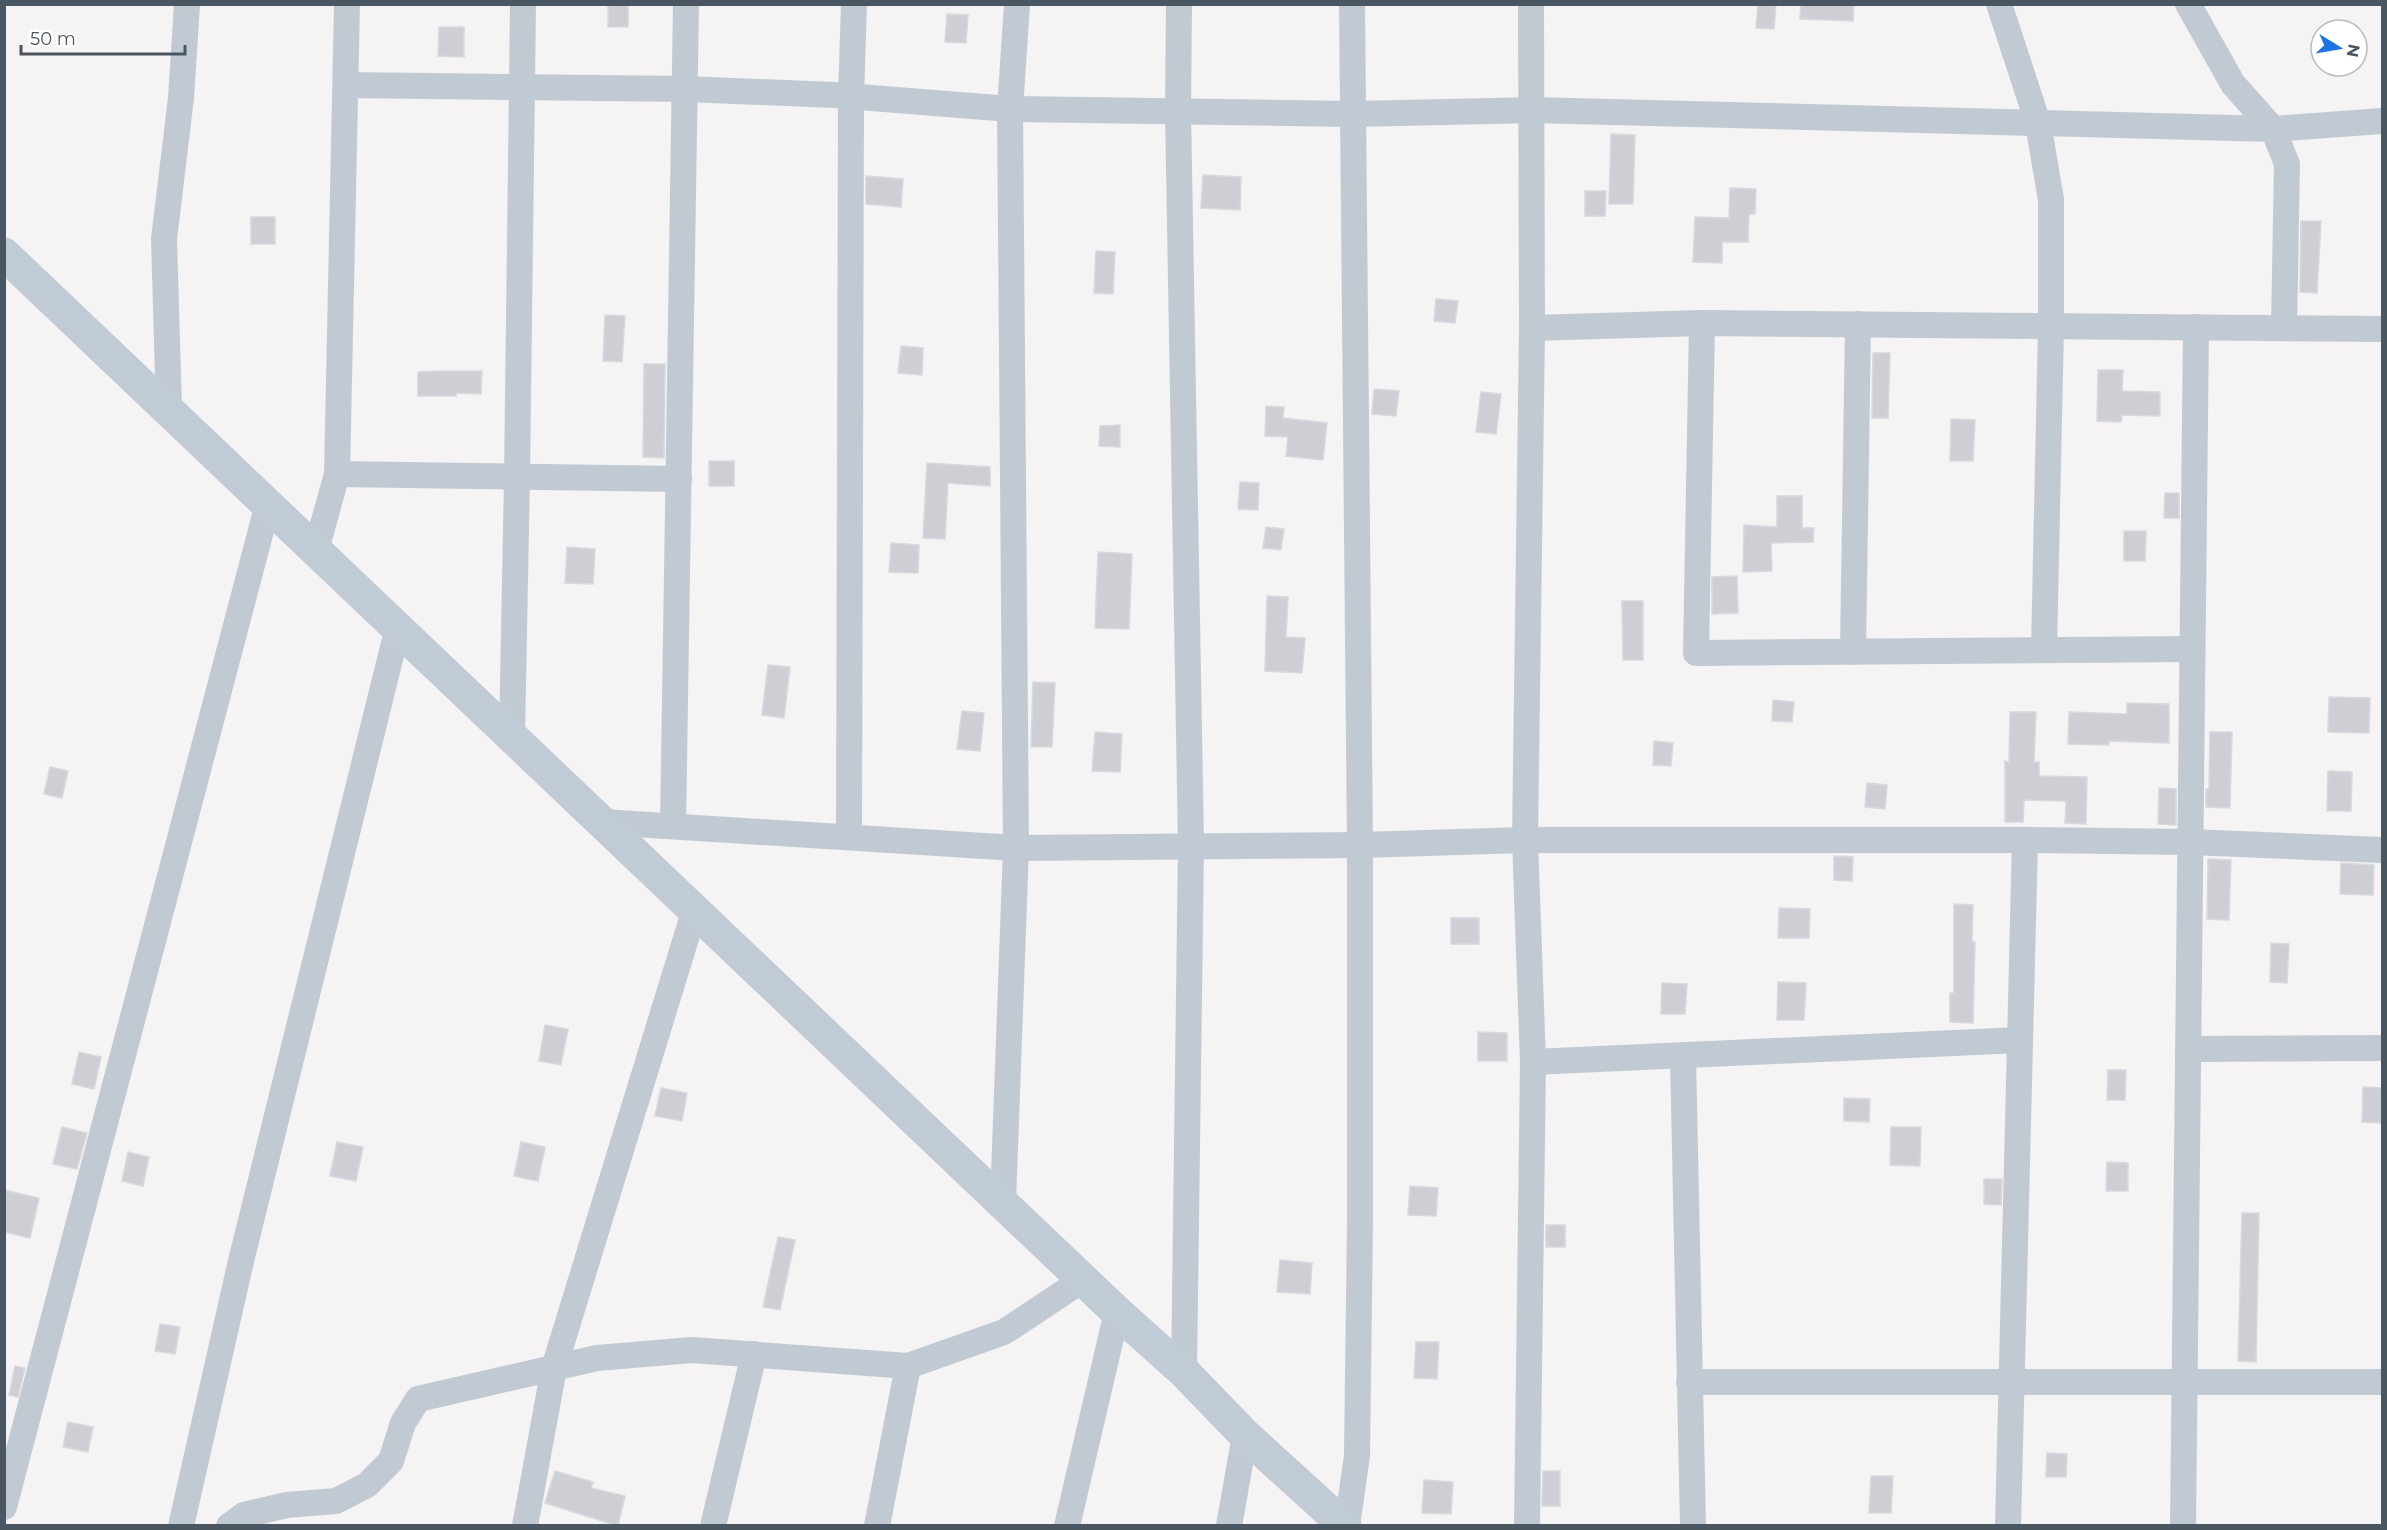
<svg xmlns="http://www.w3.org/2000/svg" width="2387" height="1530" font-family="Montserrat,sans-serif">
	<rect width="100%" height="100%" fill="#f5f3f3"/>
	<!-- building -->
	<g fill="#cdcfd5" stroke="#d7d9de" stroke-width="1.5">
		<rect x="608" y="4" width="20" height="23"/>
		<polygon points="1758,4 1776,4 1774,29 1756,28"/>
		<polygon points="1801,4 1854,4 1853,21 1800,19"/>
		<polygon points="947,14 968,15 966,43 945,42"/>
		<polygon points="439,27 464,27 464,57 438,56"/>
		<polygon points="1611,134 1635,135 1633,204 1609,204"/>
		<polygon points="1203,175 1241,177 1240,210 1201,208"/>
		<polygon points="866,176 903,179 901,207 866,204"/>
		<polygon points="1730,188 1756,189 1755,214 1749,214 1748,242 1722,242 1722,263 1693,262 1695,217 1729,218"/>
		<polygon points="1585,191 1606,191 1605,216 1585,216"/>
		<rect x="251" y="217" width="24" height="27"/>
		<polygon points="2301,221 2321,221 2317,293 2300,292"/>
		<polygon points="1096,251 1115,252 1113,294 1094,293"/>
		<polygon points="1436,299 1458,301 1455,323 1434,321"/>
		<polygon points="605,315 625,316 622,362 603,361"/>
		<polygon points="901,346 923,348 922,375 898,373"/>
		<polygon points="1873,353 1890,353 1888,418 1872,418"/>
		<polygon points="644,364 665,364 664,458 643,457"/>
		<polygon points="2098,370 2123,370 2122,391 2160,392 2160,416 2122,415 2121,422 2097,421"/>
		<polygon points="438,371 482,371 481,394 456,393 456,396 418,396 418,372"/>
		<polygon points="1374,389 1399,391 1396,416 1372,414"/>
		<polygon points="1481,392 1501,394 1496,434 1476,432"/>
		<polygon points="1266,406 1284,407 1283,418 1327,423 1323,460 1286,456 1288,437 1265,436"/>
		<polygon points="1951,419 1975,420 1973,461 1950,461"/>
		<polygon points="1120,425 1120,447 1099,446 1100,426"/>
		<rect x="709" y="461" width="25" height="25"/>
		<polygon points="927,463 990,467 990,486 948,483 945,539 923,538"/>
		<polygon points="1240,482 1259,483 1258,510 1238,509"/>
		<polygon points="2165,493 2179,493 2179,518 2164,518"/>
		<polygon points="1777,496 1802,496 1802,528 1814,528 1813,542 1771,543 1772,571 1743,572 1744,525 1777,527"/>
		<polygon points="1266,527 1284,529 1281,550 1263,548"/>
		<polygon points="2124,531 2146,531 2145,561 2124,561"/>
		<polygon points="891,543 919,545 918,573 889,572"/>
		<polygon points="567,547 595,549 593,584 565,583"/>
		<polygon points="1098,552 1132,554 1129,629 1095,628"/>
		<polygon points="1737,576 1738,613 1712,614 1712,577"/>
		<polygon points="1267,596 1288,597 1286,637 1305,638 1302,673 1265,671"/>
		<polygon points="1622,601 1643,601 1643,660 1623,660"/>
		<polygon points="768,665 790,667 784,718 762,715"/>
		<polygon points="1033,682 1055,683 1052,747 1031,747"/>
		<polygon points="2329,697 2370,698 2369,733 2328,732"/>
		<polygon points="1773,700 1794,702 1792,722 1772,721"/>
		<polygon points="2127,703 2169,704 2169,743 2109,741 2109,745 2068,744 2069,712 2127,714"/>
		<polygon points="962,711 984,713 980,751 957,749"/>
		<polygon points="2010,712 2036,712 2034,762 2039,762 2039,776 2087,777 2086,824 2065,823 2066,801 2024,800 2023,822 2005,822 2005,761 2009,762"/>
		<polygon points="1095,732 1122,734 1120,772 1092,771"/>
		<polygon points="2210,732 2232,732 2230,808 2206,807 2206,789 2209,789"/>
		<polygon points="1654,741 1673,743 1671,766 1653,765"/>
		<polygon points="50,767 68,771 62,798 44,794"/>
		<polygon points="2328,771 2352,772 2351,811 2327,811"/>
		<polygon points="1867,783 1887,785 1885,809 1865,807"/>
		<polygon points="2159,788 2176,789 2176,825 2158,824"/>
		<polygon points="1834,856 1853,857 1852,881 1834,880"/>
		<polygon points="2208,859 2231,860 2229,920 2207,919"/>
		<polygon points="2341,863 2374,865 2373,895 2340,894"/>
		<polygon points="1954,904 1973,905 1972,942 1975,942 1973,1023 1950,1022 1950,993 1954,993"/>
		<polygon points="1779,908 1810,909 1809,938 1778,938"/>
		<rect x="1451" y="918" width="28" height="26"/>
		<polygon points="2271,943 2289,944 2287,983 2270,982"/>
		<polygon points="1778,982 1806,983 1804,1020 1777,1020"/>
		<polygon points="1662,983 1687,984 1685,1014 1661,1014"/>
		<polygon points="545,1025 568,1029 561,1065 539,1061"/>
		<polygon points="1478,1032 1507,1033 1507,1061 1478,1061"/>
		<polygon points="79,1052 101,1057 94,1089 72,1084"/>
		<polygon points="2108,1070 2126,1070 2125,1100 2107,1100"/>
		<polygon points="2363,1087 2382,1088 2382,1123 2362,1122"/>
		<polygon points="661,1088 687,1093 682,1121 655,1116"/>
		<polygon points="1844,1098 1870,1099 1869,1122 1844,1121"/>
		<polygon points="62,1127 87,1133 77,1169 53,1164"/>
		<polygon points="1891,1127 1921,1127 1920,1166 1890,1165"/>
		<polygon points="337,1142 363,1147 356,1181 330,1176"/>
		<polygon points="521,1142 545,1147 538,1181 514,1176"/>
		<polygon points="128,1152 149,1157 143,1186 122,1181"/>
		<polygon points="2107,1162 2128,1163 2128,1191 2106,1191"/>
		<polygon points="1984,1179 2002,1179 2001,1205 1984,1204"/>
		<polygon points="1410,1186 1438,1188 1436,1216 1408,1215"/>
		<polygon points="4,1190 39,1198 30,1238 4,1232"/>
		<polygon points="2242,1213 2259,1213 2256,1362 2238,1361"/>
		<rect x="1546" y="1225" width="19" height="22"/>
		<polygon points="778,1237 795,1240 780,1310 763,1307"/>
		<polygon points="1280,1260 1312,1263 1310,1294 1277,1292"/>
		<polygon points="160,1324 180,1327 175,1354 155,1351"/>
		<polygon points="1416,1342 1439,1342 1437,1379 1414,1378"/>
		<polygon points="15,1366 25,1368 18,1397 9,1395"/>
		<polygon points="68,1422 93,1427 88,1452 63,1447"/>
		<polygon points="2047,1453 2067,1454 2066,1477 2046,1477"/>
		<polygon points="555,1471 593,1482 591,1488 625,1496 618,1526 545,1503"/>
		<polygon points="1543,1471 1560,1471 1560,1506 1542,1506"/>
		<polygon points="1871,1476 1893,1476 1891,1513 1869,1513"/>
		<polygon points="1424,1480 1453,1482 1451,1514 1422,1513"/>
	</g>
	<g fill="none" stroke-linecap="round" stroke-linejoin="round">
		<!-- street -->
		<g stroke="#c1cad2" stroke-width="26">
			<polyline points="1179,4 1178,111 1191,845 1184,1372"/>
			<polyline points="1999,4 2038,123 2051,200 2051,326 2044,650"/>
			<polyline points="2188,4 2233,84 2273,129 2287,164 2284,328"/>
			<polyline points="346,85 686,89 834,95 1010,109 1353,114 1532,110 2273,129 2382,121"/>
			<polyline points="1702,323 1696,653 2192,649"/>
			<polyline points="1532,328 1702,323 2382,329"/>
			<polyline points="169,410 164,239 181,98 187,4"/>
			<polyline points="337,474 679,479"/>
			<polyline points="316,550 337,474 347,4"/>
			<polyline points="1853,652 1858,324"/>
			<polyline points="512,735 517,477 523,4"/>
			<polyline points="602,822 1016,848 1360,845 1525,840 2025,840 2190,842 2382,850"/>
			<polyline points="673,826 686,4"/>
			<polyline points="849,837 851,97 854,4"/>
			<polyline points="2188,1049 2382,1048"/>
			<polyline points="1683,1056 1693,1526"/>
			<polyline points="1533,1062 2020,1040"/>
			<polyline points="1003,1202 1016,848 1010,109 1017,4"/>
			<polyline points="1689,1382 2382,1382"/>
			<polyline points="4,1507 268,504"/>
			<polyline points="181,1526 241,1261 398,627"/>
			<polyline points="229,1526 244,1515 287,1505 336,1501 367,1485 391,1461 403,1423 418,1399 597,1358 692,1350 908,1366 1004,1332 1084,1279"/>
			<polyline points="525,1526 554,1368 695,909"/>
			<polyline points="713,1526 754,1354"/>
			<polyline points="877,1526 908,1366"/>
			<polyline points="1067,1526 1117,1312"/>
			<polyline points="1229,1526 1245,1435"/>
			<polyline points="1347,1526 1357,1456 1360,1222 1360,845 1352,4"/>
			<polyline points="1527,1526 1533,1062 1525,840 1532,328 1531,4"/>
			<polyline points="2008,1526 2025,840"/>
			<polyline points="2183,1526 2196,327"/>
		</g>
		<!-- secondary -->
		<polyline stroke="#c1cbd6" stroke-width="33" points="4,254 1117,1312 1184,1372 1245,1435 1345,1526"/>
	</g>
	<!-- border -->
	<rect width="2387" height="1530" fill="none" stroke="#4a5661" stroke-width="12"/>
	<!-- north arrow -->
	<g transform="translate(2339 48) rotate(101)"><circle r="28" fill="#ffffff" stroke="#b7bbc0" stroke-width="1.5"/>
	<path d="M0-4.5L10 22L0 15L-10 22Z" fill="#1a73e8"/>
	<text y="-9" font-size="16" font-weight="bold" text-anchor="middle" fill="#4a5661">N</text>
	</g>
	<!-- scale -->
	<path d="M21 45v9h164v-9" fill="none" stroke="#4a5661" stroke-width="3"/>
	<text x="30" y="45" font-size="18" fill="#4a5661" stroke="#ffffff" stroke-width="4.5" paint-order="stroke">50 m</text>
</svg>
